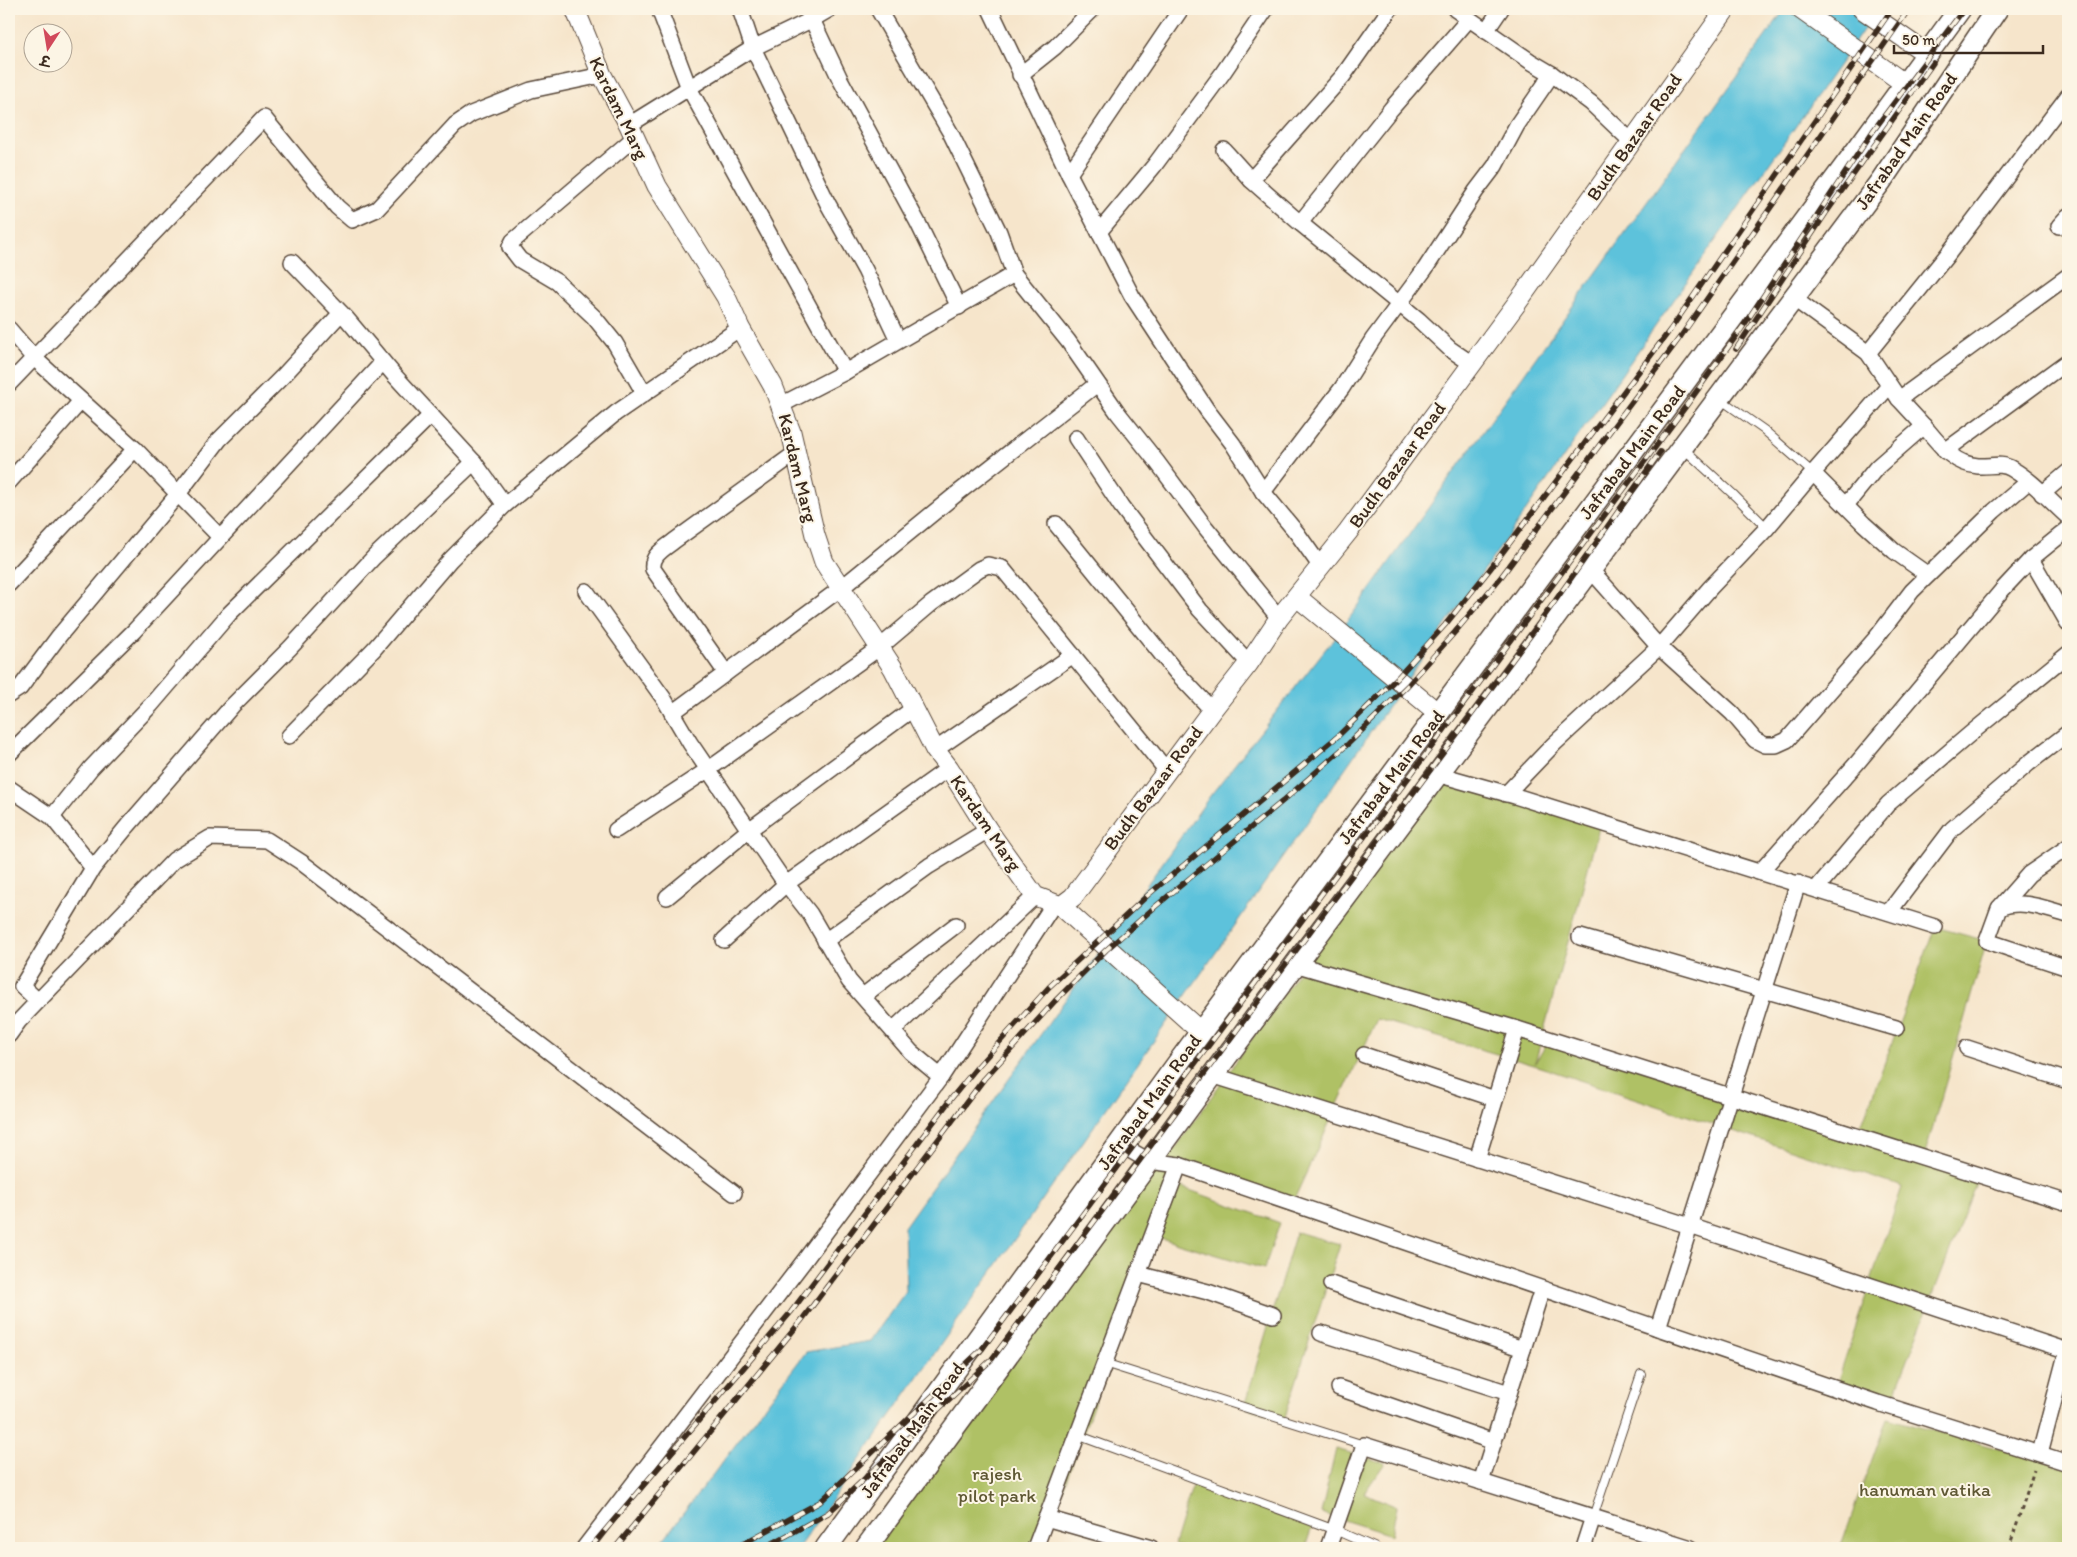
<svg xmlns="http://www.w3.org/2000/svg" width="2077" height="1557" font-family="Itim,'Playpen Sans Deva',sans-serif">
	<rect width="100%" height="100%" fill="#fcf5e5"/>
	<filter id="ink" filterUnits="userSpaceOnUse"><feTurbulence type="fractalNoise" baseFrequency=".02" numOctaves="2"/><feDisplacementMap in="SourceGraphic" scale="10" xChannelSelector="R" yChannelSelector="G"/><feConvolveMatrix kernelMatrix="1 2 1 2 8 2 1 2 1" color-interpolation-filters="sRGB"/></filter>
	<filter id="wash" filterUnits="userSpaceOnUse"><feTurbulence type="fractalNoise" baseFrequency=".0096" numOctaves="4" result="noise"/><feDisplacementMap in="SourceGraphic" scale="20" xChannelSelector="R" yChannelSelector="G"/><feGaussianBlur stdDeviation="1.12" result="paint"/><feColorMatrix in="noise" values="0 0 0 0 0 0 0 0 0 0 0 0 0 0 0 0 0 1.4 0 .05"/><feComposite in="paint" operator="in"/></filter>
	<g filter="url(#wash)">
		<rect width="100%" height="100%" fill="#f6e5cb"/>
		<!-- green -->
		<g fill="#afc165" stroke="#757642">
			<polygon points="1437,774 1600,824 1535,1063 1549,1040 1857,1137 1935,927 1987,941 1924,1157 1979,1175 1890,1407 1835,1389 1902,1187 1534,1065 1377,1019 1292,1204 1179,1168 1173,1184 1280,1223 1264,1269 1154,1236 1042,1548 875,1548 1149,1161 1165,1163"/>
			<polygon points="1296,1232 1340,1244 1284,1420 1244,1407"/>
			<polygon points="1887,1418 2068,1468 2068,1548 1840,1548"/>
			<polygon points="1336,1449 1385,1463 1364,1493 1397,1507 1391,1535 1321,1513"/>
			<polygon points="1193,1484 1313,1524 1305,1548 1184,1548 1174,1545"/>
		</g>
		<!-- water -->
		<polygon fill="#5dc2db" stroke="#4c767c" points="1785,9 1878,9 798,1548 657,1548 806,1352 870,1341 906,1291 904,1227 1210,796 1346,623"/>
	</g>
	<g filter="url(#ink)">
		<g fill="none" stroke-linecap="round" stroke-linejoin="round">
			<defs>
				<g id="service">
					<polyline points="1720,399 1764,430 1813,473"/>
					<polyline points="1683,448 1735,496 1767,528"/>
					<polyline points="1104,1363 1364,1445"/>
					<polyline points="1077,1435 1335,1530 1376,1548"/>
					<polyline points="1593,1517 1641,1374"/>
				</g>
				<g id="minor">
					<polyline points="659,9 689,88 845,372"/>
					<polyline points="807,9 840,79 918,223 959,307"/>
					<polyline points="830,9 811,20 753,48 828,204 865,270 898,340"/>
					<polyline points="878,9 950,132 999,232 1014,274 1068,341 1118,413 1157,462 1206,528 1279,618"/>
					<polyline points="990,9 1069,174 1132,296 1207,410 1233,444 1263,492 1297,533 1321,567"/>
					<polyline points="1455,9 1530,61 1552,74 1591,103 1631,141"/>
					<polyline points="1486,31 1501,9"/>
					<polyline points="1020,75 1055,47 1093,9"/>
					<polyline points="629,125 753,48 740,9"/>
					<polyline points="634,138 513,241 510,247 520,260 557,282 594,317 615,343 644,393"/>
					<polyline points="1224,150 1251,180 1300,223 1419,320 1450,349 1472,364"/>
					<polyline points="1069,174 1181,9"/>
					<polyline points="1251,180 1343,76 1390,9"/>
					<polyline points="1300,223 1391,109 1469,19"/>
					<polyline points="2059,226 2068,216"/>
					<polyline points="1099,232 1154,166 1222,74 1266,9"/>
					<polyline points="292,262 347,319 395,376 474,462 505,505"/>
					<polyline points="1793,298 1868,353 1899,399 1924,426"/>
					<polyline points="9,329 33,357 135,449 178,494 219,440 283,376 341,313"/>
					<polyline points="1868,353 1948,254 2068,96"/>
					<polyline points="9,384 264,118 337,207 352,220 377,209 455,125 471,114 531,90 602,75"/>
					<polyline points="1899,399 2068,276"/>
					<polyline points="781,405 845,372 1014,274"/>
					<polyline points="1076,438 1121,506 1200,610 1249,663"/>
					<polyline points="1945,451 2068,361"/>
					<polyline points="1813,473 1864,524 1894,551 1928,575"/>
					<polyline points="9,482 81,401"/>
					<polyline points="1263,492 1342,388 1373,339 1425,269 1476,191 1495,166 1517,125 1552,74"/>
					<polyline points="2042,494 2068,472"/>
					<path d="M1846,505L1877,467L1924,426C1940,445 1953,464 1978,466C1990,467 2001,462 2012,469C2033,481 2050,501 2068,517"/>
					<polyline points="1056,524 1176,672 1212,710"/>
					<polyline points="2031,559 2068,623"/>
					<polyline points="1590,569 1659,647 1732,713 1755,740 1765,745 1776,745 1787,740 1814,709 1876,638 1912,591 1994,511 2028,482"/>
					<polyline points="9,584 135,449"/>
					<polyline points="586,591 664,699 690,743 781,877 810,914 849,981 911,1052 941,1077"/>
					<path d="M726,673L653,569C651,555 664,549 674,541L797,452"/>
					<polyline points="9,695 20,688 59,636 178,494 220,537"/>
					<polyline points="672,713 840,589 954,496 1097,384"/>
					<polyline points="289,736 374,649 450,560 505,505 616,413 740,328"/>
					<polyline points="935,750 1073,655"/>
					<polyline points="9,754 134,631 383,362"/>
					<polyline points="1437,774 1515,796 1935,927"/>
					<polyline points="9,788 52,817 93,868 22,986 38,1001"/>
					<polyline points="1506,794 1554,744 1659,647 1710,588 1767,528 1813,473 1889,386"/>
					<polyline points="52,817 91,768 151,705 229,614 431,415"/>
					<polyline points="616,830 709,769 879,648 931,604 979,569 988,565 1002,568 1167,771"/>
					<polyline points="93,868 125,829 232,706 290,648 374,557 474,462"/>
					<polyline points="1760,872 1857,763 2003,589 2031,559 2068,529"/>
					<polyline points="1816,889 1888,804 1970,734 2068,654"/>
					<polyline points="667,897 749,830 914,708"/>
					<polyline points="2000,907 2029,874 2068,847"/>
					<polyline points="1889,912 1952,829 2029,763 2068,733"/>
					<path d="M2068,915C2045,909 2022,898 1999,908L1987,941L2068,968"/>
					<polyline points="1580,937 1896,1028"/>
					<polyline points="724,940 786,884 949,768"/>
					<polyline points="825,941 929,866 988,830"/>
					<polyline points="1295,964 1517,1029 2068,1203"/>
					<polyline points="863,996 956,925"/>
					<polyline points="893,1030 1035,896"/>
					<polyline points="9,1035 19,1021 174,860 210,838 267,840 301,862 734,1193"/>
					<polyline points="1967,1048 2068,1081"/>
					<polyline points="1364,1055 1495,1099"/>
					<polyline points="1212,1075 1690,1226 2068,1351"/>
					<polyline points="1119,1144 1149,1161 1179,1165 1878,1403 2068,1463"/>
					<polyline points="1477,1159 1517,1029"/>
					<polyline points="1138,1274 1208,1292 1273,1315"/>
					<polyline points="1331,1284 1523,1349"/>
					<polyline points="1658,1328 1798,883"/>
					<polyline points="1321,1333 1509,1393"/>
					<polyline points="1339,1388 1494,1442"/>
					<polyline points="2040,1453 2068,1347"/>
					<polyline points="1481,1482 1542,1289"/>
					<polyline points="1046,1518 1151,1548"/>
					<polyline points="584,1548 804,1261 941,1077 1053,905"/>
					<polyline points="1035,1548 1179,1165"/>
					<polyline points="1328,1548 1364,1445 1691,1548"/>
					<polyline points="1583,1548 1593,1517"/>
				</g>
				<g id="tertiary">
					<polyline points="575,9 602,75 629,125 657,186 726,297 740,328 773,386 791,432 815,535 824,562 893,668 935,750 949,768 988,830 1035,896 1061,906 1073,897 1212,710 1249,663 1279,618 1348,532 1517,303 1726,9"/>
					<polyline points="1800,9 1905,84"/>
					<polyline points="1862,9 1927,54"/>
					<polyline points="1297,597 1438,713"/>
					<polyline points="1061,906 1201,1032"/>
				</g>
				<g id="secondary">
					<polyline points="826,1548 1181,1059 1857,150 1960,9"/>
					<polyline points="866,1548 1203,1088 1881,181 1997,9"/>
				</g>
			</defs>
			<!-- service casing -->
			<use href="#service" stroke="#574638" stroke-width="10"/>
			<!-- minor casing -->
			<use href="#minor" stroke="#574638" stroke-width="18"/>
			<!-- tertiary casing -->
			<use href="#tertiary" stroke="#574638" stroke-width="21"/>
			<!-- secondary casing -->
			<use href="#secondary" stroke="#574638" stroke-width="24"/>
			<!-- path -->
			<polyline stroke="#574638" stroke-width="3" stroke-dasharray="4 4" stroke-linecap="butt" points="2009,1548 2034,1470"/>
			<!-- service -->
			<use href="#service" stroke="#fff" stroke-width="8"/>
			<!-- minor -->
			<use href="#minor" stroke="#fff" stroke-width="15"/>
			<!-- tertiary -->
			<use href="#tertiary" stroke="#fff" stroke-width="19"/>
			<!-- secondary -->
			<use href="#secondary" stroke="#fff" stroke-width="21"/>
			<defs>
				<g id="rail">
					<polyline points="1736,349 1826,213 1933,63"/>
					<polyline points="590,1548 791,1312 950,1100 978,1066 1049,987 1148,895 1338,736 1398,677 1445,625 1490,569 1670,330 1892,9"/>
					<polyline points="615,1548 801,1321 984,1079 1055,1001 1106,950 1156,906 1284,800 1348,744 1408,685 1455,632 1501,577 1681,336 1909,9"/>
					<polyline points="735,1548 820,1502 982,1349 1686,406 1742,328 1873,131 1964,9"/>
					<polyline points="764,1548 828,1513 992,1359 1536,628 1660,452"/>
				</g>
			</defs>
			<!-- rail casing -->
			<use href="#rail" stroke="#3b2a1e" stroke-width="5.5"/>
			<!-- rail -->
			<use href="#rail" stroke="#fcf5e5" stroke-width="4" stroke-dasharray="11" stroke-linecap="butt"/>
		</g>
	</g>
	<g text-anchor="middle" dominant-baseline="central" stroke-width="4" stroke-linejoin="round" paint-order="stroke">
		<!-- street labels -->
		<g font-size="19" fill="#3b2a1e" stroke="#fcf5e5">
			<text transform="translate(619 108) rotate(64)">Kardam Marg</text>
			<text transform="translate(1634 137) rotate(-55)">Budh Bazaar Road</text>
			<text transform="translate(1906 141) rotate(-55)">Jafrabad Main Road</text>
			<text transform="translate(1632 452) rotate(-53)">Jafrabad Main Road</text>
			<text transform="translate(1397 465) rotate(-54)">Budh Bazaar Road</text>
			<text transform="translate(798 468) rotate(76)">Kardam Marg</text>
			<text transform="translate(1391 777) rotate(-53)">Jafrabad Main Road</text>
			<text transform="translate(1153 788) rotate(-53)">Budh Bazaar Road</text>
			<text transform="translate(986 823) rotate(56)">Kardam Marg</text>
			<text transform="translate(1149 1102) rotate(-54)">Jafrabad Main Road</text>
			<text transform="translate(912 1430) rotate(-54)">Jafrabad Main Road</text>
		</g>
		<!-- park labels -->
		<g font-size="19" fill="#5e5733" stroke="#fcf5e5">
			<text x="997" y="1473">rajesh<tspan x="997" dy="22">pilot park</tspan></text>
			<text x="1925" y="1489">hanuman vatika</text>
		</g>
	</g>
	<!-- margin -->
	<rect width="2077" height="1557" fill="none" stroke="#fcf5e5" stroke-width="30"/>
	<!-- north arrow -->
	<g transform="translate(48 48) rotate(192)"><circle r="24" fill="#fcf5e5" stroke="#afa495"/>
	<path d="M0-4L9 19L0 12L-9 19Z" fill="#d1495b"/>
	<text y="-8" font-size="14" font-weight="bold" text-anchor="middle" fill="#3b2a1e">उ</text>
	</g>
	<!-- scale -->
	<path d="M1894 45v8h149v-8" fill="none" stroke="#3b2a1e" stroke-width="2.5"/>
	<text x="1902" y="45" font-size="15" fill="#3b2a1e" stroke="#fcf5e5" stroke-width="4" paint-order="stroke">50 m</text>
</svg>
